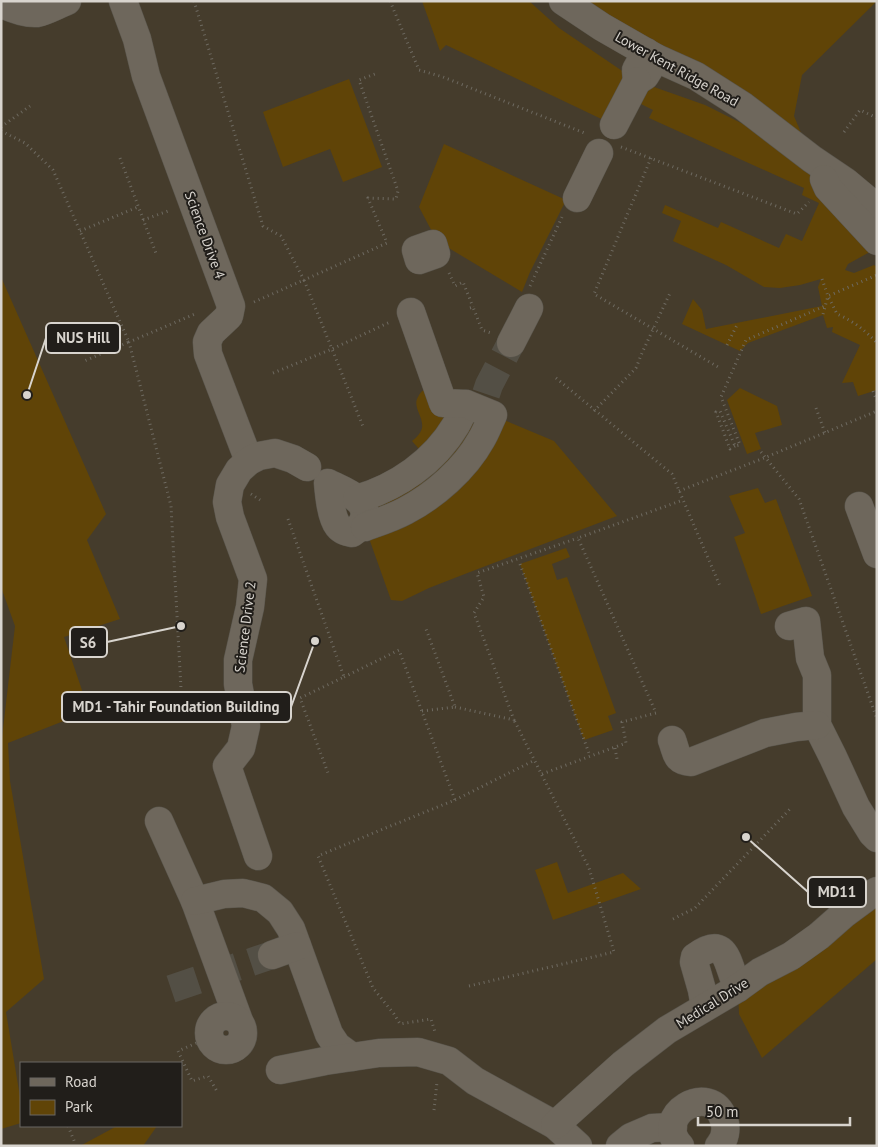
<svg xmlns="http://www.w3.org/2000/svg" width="878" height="1147" font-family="'PT Sans',sans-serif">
	<rect width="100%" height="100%" fill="#3c372d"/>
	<!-- built -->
	<path fill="#453c2c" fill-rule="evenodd" d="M1,1H877V1146H1ZM21,1063H181V1126H21Z"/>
	<!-- green -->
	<g fill="#604407">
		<polygon points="422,1 529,1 559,28 637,81 705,105 807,156 568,1 877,1 802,75 794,116 812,159 877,248 848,264 845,270 854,273 874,265 877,267 877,390 858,396 853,382 842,383 860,345 832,332 833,327 827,328 823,315 748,343 740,351 682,324 693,299 702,310 706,329 822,306 818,287 821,279 800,285 780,288 764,287 726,265 673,241 681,221 662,213 665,205 718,228 721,222 779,248 786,234 802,241 819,203 802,195 804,188 649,118 653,110 639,103 614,125 446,45 440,51"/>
		<polygon points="349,79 382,167 343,182 330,149 283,167 263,112"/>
		<polygon points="444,144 566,200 530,272 522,292 437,241 419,207"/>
		<polygon points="1,277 106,514 87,540 120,619 64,637 89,711 8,743 10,781 44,979 6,1012 21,1103 21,1123 1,1129 1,746 15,626 1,587"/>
		<path d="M436,381L466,404L554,441L617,516L470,572L429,588L402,601L391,600L365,527L374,494L419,449L412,441C416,438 421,433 422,428C424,417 412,407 418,397C421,390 430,385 436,381Z"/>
		<polygon points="740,388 777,406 782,425 755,433 761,449 747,454 727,400"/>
		<polygon points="758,488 765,503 776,499 812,596 783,606 761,614 755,596 734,537 745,533 729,496"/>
		<polygon points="566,548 570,557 552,564 557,580 567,577 616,713 608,716 613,730 584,740 520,564"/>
		<polygon points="557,862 568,893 623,873 641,889 553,920 535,870"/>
		<polygon points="877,891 877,959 762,1058 739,1014 738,988"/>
		<polygon points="117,1126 157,1126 143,1146 80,1146"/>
	</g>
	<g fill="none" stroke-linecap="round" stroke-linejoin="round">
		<!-- minor-tunnel -->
		<g stroke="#534f45" stroke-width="28" stroke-dasharray="28 14" stroke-linecap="butt">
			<polyline points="486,394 489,385 511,343"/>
			<polyline points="171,989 272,955"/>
		</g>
		<defs>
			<g id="minor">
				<polyline points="123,1 137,39 146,76 231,306 229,316 211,333 207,342 208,354 249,461"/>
				<polyline points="563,1 602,27 656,58 696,76 743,106 812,159 846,182 877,208"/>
				<path d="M1,4C12,8 25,14 37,13C47,11 57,5 67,1"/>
				<polyline points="646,52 636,70 637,81 645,76 656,58"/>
				<polyline points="614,125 637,81"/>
				<polyline points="824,179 828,188 877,241"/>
				<polyline points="577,198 599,153"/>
				<polygon points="433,244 436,254 419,260 416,250"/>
				<polyline points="511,343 529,308"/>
				<path d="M328,483C336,487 351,493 357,499C370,510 365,525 352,533C347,532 342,531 338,526C331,517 329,494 328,483Z"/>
				<path d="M357,499C397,487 434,462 456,425C460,418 463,411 466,404"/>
				<polyline points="859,506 877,554"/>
				<path d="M365,527C379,522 392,518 405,511C434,496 465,469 481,440C486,432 489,423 493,415L466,404L443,403L411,312"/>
				<polyline points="789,626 806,621 810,658 817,675 817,725 833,757 856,807 872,833 877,838"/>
				<path d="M672,740C677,753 675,761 691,762L765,733L796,727L817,725"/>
				<polyline points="159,821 195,901 239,1021"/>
				<polyline points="258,856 227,766 241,748 246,726 238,684 238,660 250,607 253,579 230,517 227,502 230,485 239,470 249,461 259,456 275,453 293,459 307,467"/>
				<polyline points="195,901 224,894 243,893 263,898 280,912 291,929 329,1034 337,1046 352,1057"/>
				<polyline points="272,955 297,946"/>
				<path d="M705,1007L702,990L694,962L695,957C728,932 727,966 738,988"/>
				<circle cx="226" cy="1033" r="17"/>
				<polyline points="280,1070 325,1061 379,1053 418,1052 449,1061 475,1081 555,1125 578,1146"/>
				<polyline points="555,1125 623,1064 667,1030 738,988 760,972 791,956 819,936 844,914 867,897 877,891"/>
				<polyline points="620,1146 631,1137 652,1128 673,1127"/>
				<path d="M680,1146C651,1116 711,1079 724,1120C727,1129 725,1139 719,1146"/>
			</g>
		</defs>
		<!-- minor casing -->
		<use href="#minor" stroke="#59554c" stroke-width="29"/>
		<!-- path -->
		<g stroke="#6e6a61" stroke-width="3" stroke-dasharray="1 4" stroke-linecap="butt">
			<polyline points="194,1 263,226 281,236 304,280 387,243 368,198 396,199 398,191 359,80 375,74"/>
			<polyline points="390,1 419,70 443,77 587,134"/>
			<polyline points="1,127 30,106"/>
			<polyline points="1,131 25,143 53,170 129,342 82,362"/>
			<polyline points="844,132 860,110 877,118"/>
			<polyline points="621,147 797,214 809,202"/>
			<polyline points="120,158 157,256"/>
			<polyline points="651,158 594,294 718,367"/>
			<polyline points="143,220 171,210"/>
			<polyline points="80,231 138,207"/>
			<polyline points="449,273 455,286 463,282 473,307"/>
			<path d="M822,279L828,296L837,314C853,321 865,330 877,343"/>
			<polyline points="530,286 563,215"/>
			<polyline points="254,302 304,280 332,349 390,322"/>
			<polyline points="470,308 473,307 482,330 491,333"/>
			<polyline points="823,314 828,296 877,275"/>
			<polyline points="727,345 738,323"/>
			<polyline points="273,373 332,349 364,429"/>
			<polyline points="556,378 672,474 720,586"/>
			<polyline points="873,391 877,401"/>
			<polyline points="816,408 825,433"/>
			<polyline points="594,411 636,368 642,353 670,293"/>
			<polyline points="735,446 730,449 716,412 720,411 735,446 740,445 721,397 746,340 825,306"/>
			<polyline points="761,452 799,499 877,719"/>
			<polyline points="679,491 764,458 877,411"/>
			<polyline points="251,494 260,500"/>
			<polyline points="288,519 344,677 300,698 328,773"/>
			<polyline points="520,564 590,756"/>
			<polyline points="344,677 399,650 455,800 383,829 318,856 373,988 394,1014 400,1024 431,1019 435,1032"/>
			<polyline points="182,707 171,506 129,342 195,314"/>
			<polyline points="455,707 514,720 474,613 484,597 477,573 578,538"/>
			<polyline points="422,711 455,707 426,629"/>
			<polyline points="615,748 617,759"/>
			<polyline points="542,774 626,743 622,722 656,713 578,538 683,500"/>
			<polyline points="455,800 535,760"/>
			<polyline points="673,919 695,908 790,809"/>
			<polyline points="469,986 614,952 589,868 514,720"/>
			<polyline points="210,1037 178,1051 192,1081 208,1076 218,1093"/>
			<polyline points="434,1110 437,1082"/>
			<polyline points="68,1126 75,1143"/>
		</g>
		<!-- minor -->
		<use href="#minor" stroke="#6e675c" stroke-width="28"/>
	</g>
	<g text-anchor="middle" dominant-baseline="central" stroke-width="4" stroke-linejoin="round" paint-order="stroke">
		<!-- street labels -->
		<g font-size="14" fill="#d8d4ce" stroke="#211e1a">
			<text transform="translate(677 69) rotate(29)">Lower Kent Ridge Road</text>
			<text transform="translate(205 235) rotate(70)">Science Drive 4</text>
			<text transform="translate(245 627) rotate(-83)">Science Drive 2</text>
			<text transform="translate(712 1003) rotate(-32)">Medical Drive</text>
		</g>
	</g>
	<!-- callouts -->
	<path fill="none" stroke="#d8d4ce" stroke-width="2" d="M27 395L46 338M181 626L107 642M315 641L291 707M746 837L808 892"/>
	<g fill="#d8d4ce" stroke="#211e1a" stroke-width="2">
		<circle cx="27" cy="395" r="5"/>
		<circle cx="181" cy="626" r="5"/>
		<circle cx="315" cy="641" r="5"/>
		<circle cx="746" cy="837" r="5"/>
	</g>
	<g fill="#211e1a" stroke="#d8d4ce" stroke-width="2">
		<rect x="46" y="323" width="74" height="30" rx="5"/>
		<rect x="70" y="627" width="37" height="30" rx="5"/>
		<rect x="62" y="692" width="229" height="30" rx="5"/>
		<rect x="808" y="877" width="58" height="30" rx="5"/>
	</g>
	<g font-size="15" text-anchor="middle" font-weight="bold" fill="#d8d4ce">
		<text x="83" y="343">NUS Hill</text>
		<text x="88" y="648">S6</text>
		<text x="176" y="712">MD1 - Tahir Foundation Building</text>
		<text x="837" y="897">MD11</text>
	</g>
	<!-- border -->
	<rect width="878" height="1147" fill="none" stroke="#d8d4ce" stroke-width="5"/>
	<!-- legend -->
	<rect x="20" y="1062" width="162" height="65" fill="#211e1a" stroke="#6a6762"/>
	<rect x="30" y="1078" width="25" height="8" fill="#6e675c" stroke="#6a6762"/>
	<text x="65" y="1087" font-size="15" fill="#d8d4ce">Road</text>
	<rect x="30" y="1100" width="25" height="15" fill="#604407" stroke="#6a6762"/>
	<text x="65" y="1112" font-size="15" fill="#d8d4ce">Park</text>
	<!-- scale -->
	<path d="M698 1117v8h152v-8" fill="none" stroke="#d8d4ce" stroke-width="2.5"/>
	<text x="706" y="1117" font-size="15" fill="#d8d4ce" stroke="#211e1a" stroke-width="4" paint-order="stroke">50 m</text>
</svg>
